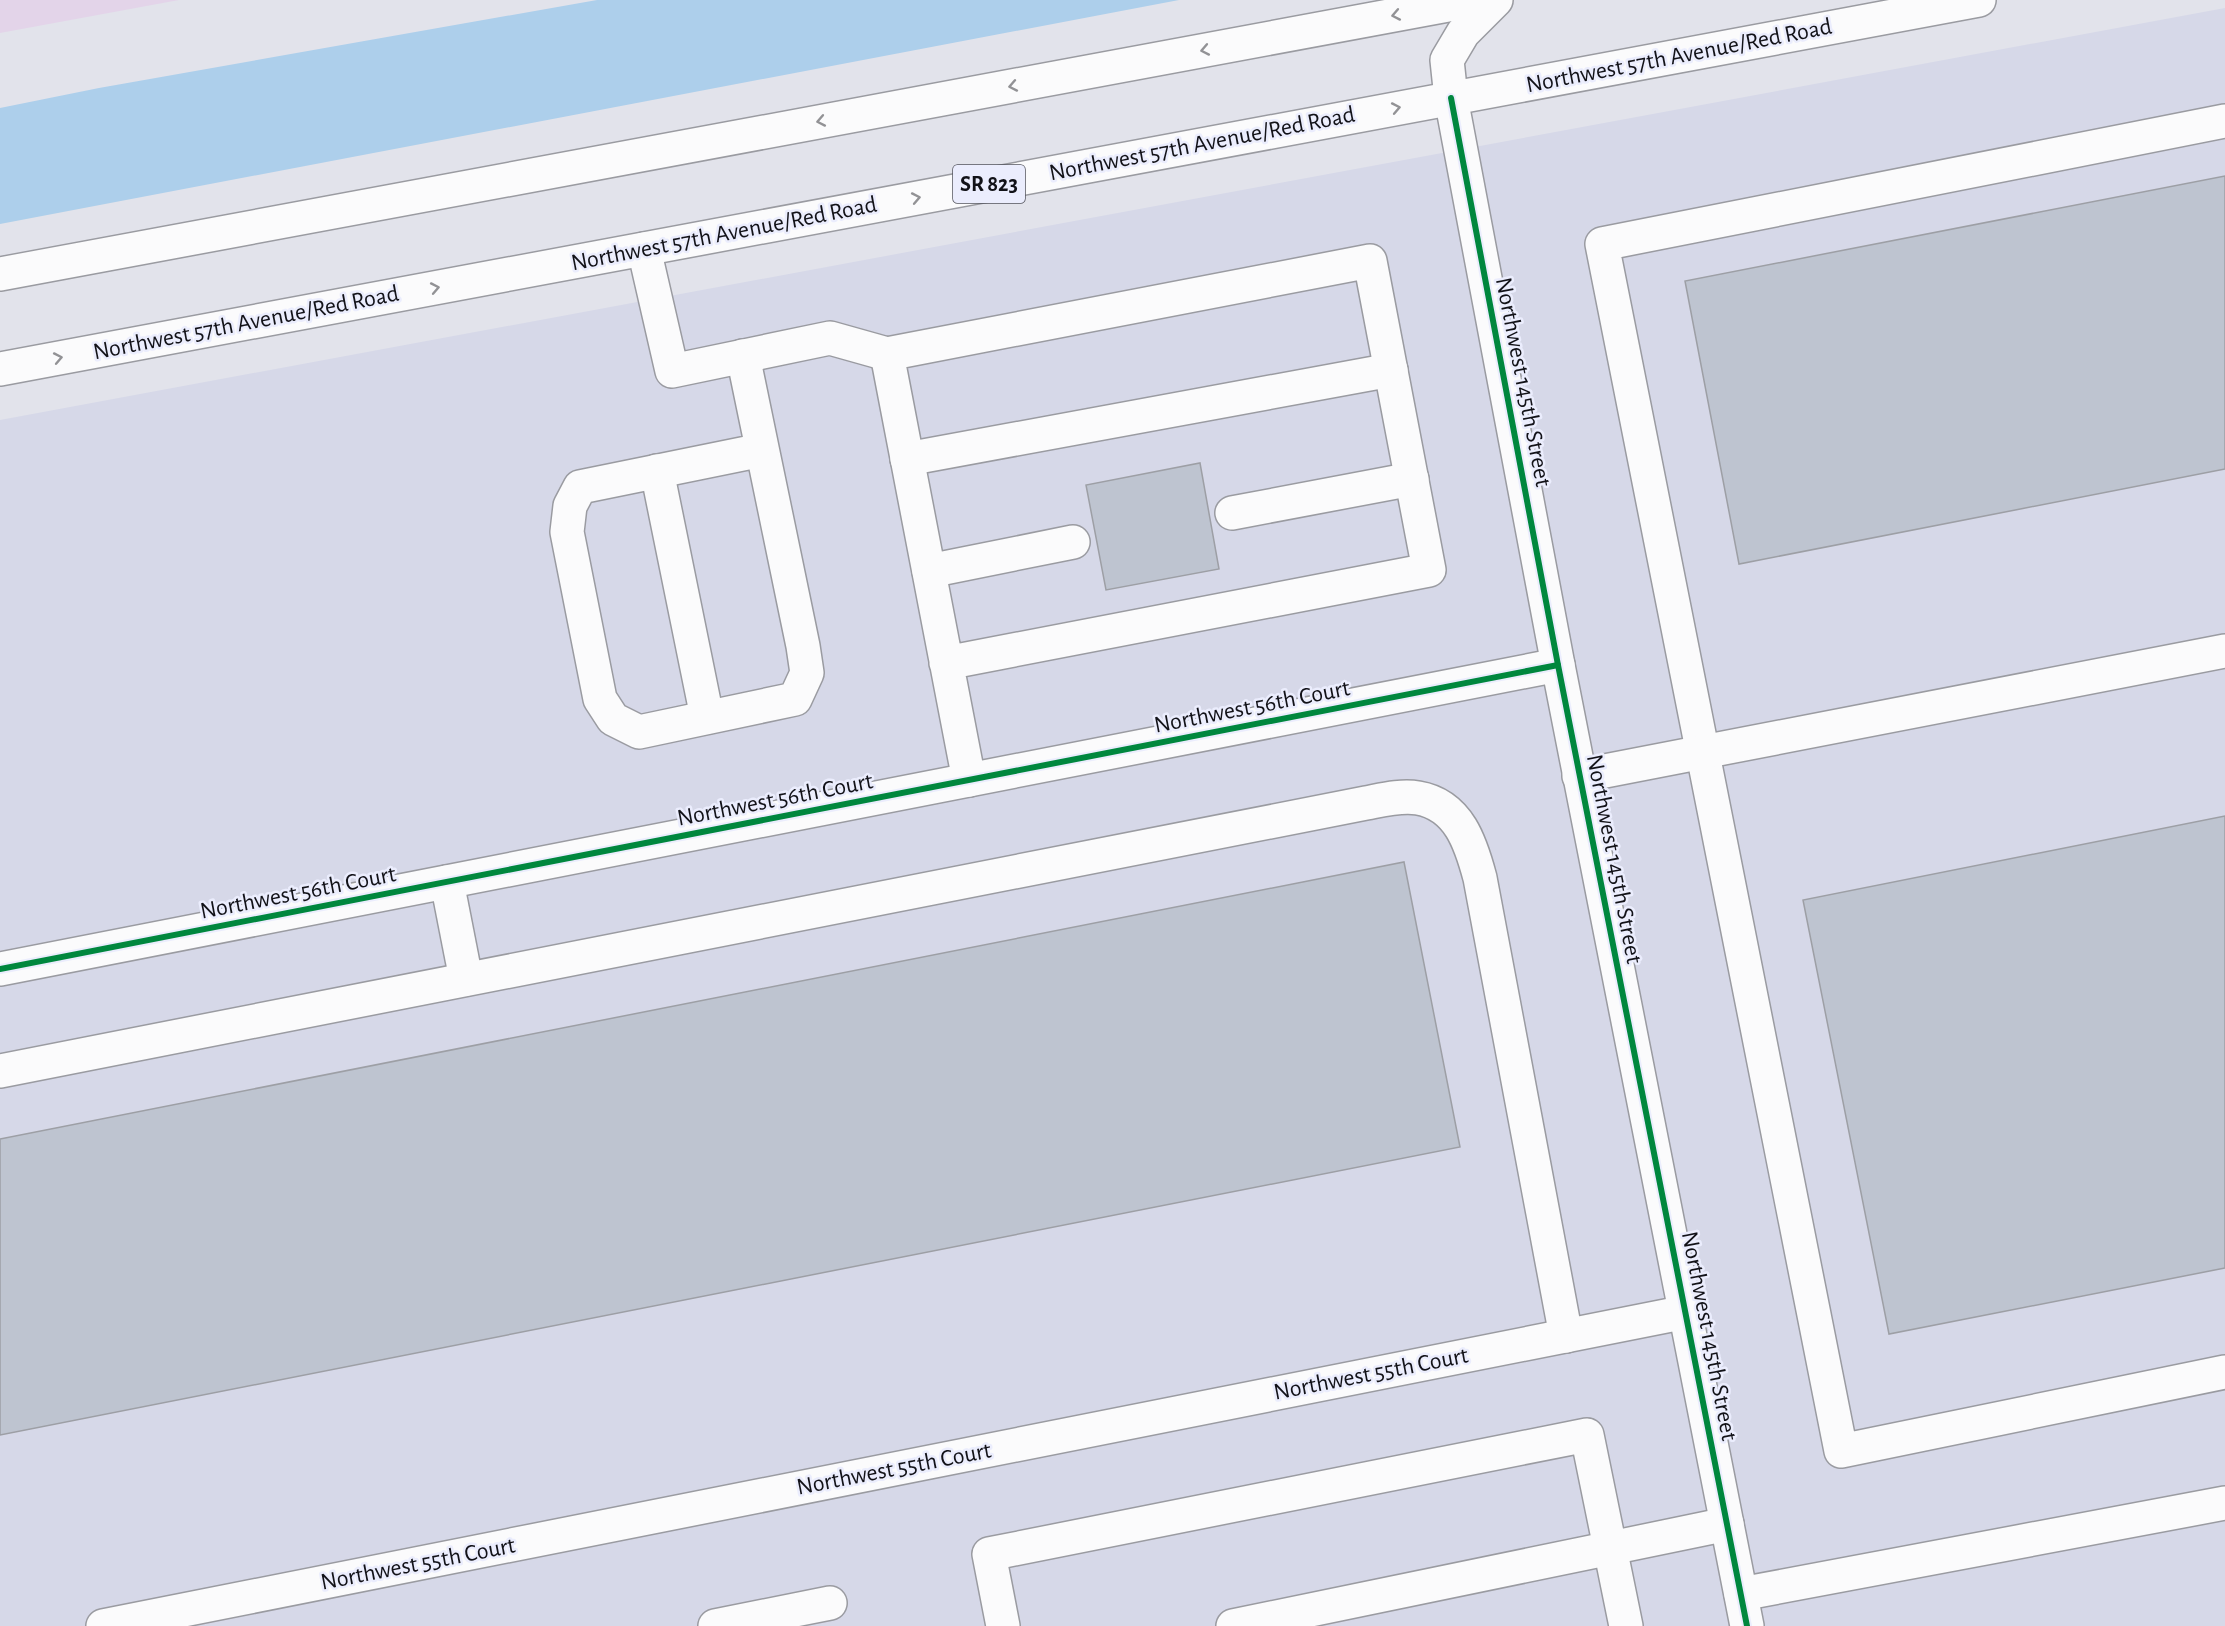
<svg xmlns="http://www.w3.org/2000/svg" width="2225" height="1626" font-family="'Alegreya Sans',sans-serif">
	<rect width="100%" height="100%" fill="#e2e3eb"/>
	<!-- built -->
	<polygon fill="#d6d8e8" points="2225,8 2225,1626 0,1626 0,420"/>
	<!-- green -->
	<polygon fill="#e3d4e9" points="0,0 179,0 0,33"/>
	<!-- water -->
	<polygon fill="#adcfeb" points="597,0 1179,0 0,224 0,108 99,88"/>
	<!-- building -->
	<g fill="#bec4d0" stroke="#9d9fa5" stroke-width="1.5">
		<polygon points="2225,176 2225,469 1739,564 1685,281"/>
		<polygon points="1200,463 1219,569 1106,590 1086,485"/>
		<polygon points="2225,816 2225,1268 1889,1334 1803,900"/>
		<polygon points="1404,862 1460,1147 0,1435 0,1139"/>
	</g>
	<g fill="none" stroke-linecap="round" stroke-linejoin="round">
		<defs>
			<g id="minor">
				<polyline points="1451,98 1558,665 1747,1626"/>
				<polyline points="2225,121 1602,244 1841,1451 2225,1372"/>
				<polyline points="644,249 672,371 830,338 887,354"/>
				<polyline points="743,356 803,646 807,673 795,699 639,732 613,719 600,699 567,532 570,506 580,487 762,450"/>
				<polyline points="907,459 1391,370"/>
				<polyline points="657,471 707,717"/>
				<polyline points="1232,513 1412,479"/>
				<polyline points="929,571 1073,542"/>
				<path d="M946,663L1429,570L1370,261L887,354C914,496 941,638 969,780"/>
				<polyline points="1579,776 2225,651"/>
				<polyline points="447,882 466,979"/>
				<polyline points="0,969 1558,665"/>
				<path d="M0,1071L1366,803C1382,800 1401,795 1418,798C1459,805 1471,844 1480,878L1566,1336"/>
				<polyline points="1741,1594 2225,1503"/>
				<polyline points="103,1626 1686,1312"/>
				<polyline points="715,1626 830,1603"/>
				<polyline points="1003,1626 989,1554 1587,1435 1626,1626"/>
				<polyline points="1233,1626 1727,1524"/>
			</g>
			<g id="major">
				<polyline points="1451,98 1447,60 1463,33 1496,0"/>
				<polyline points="0,274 1475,0"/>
				<polyline points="0,369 1979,0"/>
			</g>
		</defs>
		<!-- minor casing -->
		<use href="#minor" stroke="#9a9ba1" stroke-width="36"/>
		<!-- major casing -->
		<use href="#major" stroke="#9a9ba1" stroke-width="36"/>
		<!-- minor -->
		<use href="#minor" stroke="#fbfbfc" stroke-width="33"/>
		<!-- major -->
		<use href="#major" stroke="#fbfbfc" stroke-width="33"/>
		<defs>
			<g id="cycleway">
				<polyline points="1451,98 1558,665 1747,1626"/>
				<polyline points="0,969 1558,665"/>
			</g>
		</defs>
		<!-- cycleway casing -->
		<use href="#cycleway" stroke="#ebedfd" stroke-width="10"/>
		<!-- cycleway -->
		<use href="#cycleway" stroke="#00873e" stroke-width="6"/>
	</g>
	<!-- one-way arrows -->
	<defs><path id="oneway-chevron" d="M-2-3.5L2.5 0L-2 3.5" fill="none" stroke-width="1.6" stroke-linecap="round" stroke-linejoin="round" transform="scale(1.5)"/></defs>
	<g stroke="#929295">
		<use href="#oneway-chevron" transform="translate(1396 15) rotate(169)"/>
		<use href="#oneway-chevron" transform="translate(1205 50) rotate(169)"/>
		<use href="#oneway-chevron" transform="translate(1013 86) rotate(169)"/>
		<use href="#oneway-chevron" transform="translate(1396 108) rotate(-11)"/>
		<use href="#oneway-chevron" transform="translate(821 121) rotate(169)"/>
		<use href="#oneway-chevron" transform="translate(916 198) rotate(-11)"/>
		<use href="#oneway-chevron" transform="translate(435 288) rotate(-11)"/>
		<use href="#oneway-chevron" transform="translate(58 358) rotate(-11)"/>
	</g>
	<g text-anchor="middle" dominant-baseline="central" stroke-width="5" stroke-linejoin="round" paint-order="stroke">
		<!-- shield labels -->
		<rect fill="#ebedfd" stroke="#53545d" stroke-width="1.5" x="953" y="165" width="72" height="38" rx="4.5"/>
		<g font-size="22" font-weight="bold" fill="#121218">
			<text x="989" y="184">SR 823</text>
		</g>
		<!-- street labels -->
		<g font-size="24" fill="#121218" stroke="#ebedfd">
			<text transform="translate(1679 56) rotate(-11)">Northwest 57th Avenue/Red Road</text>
			<text transform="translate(1202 144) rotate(-11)">Northwest 57th Avenue/Red Road</text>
			<text transform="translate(724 234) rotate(-11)">Northwest 57th Avenue/Red Road</text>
			<text transform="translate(246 323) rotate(-11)">Northwest 57th Avenue/Red Road</text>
			<text transform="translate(1523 382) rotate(79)">Northwest 145th Street</text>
			<text transform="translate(1252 707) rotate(-11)">Northwest 56th Court</text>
			<text transform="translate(775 800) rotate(-11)">Northwest 56th Court</text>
			<text transform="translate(1614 859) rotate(79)">Northwest 145th Street</text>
			<text transform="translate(298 893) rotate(-11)">Northwest 56th Court</text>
			<text transform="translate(1709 1336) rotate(79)">Northwest 145th Street</text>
			<text transform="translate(1371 1374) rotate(-11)">Northwest 55th Court</text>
			<text transform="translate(894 1469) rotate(-11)">Northwest 55th Court</text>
			<text transform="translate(418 1564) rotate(-11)">Northwest 55th Court</text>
		</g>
	</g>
</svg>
